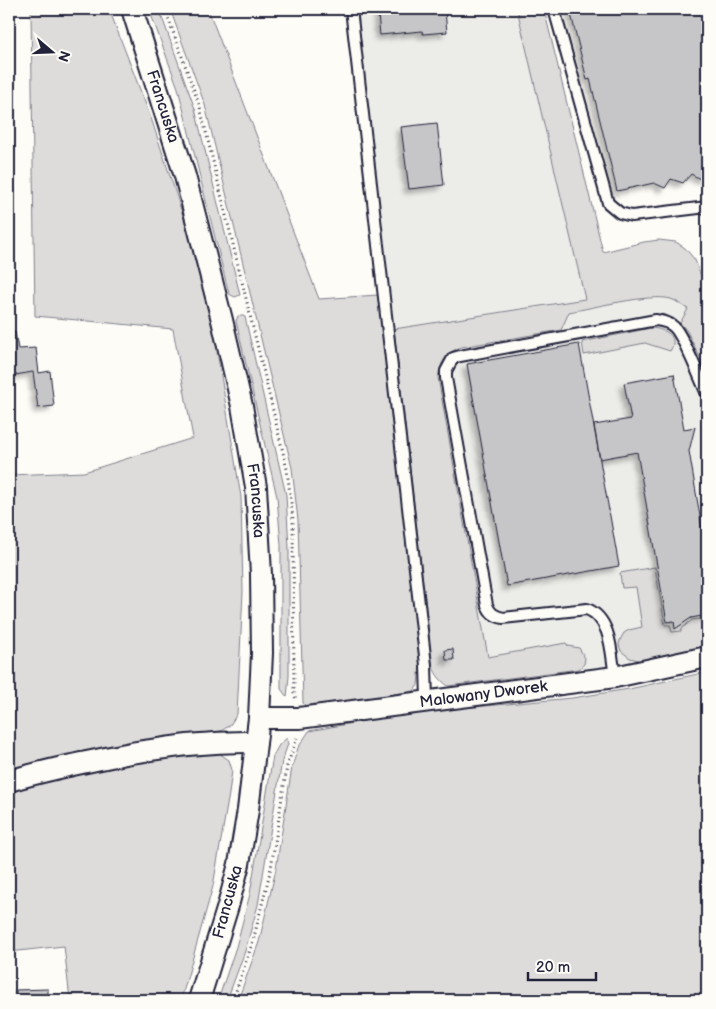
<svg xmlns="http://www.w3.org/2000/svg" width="716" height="1009" font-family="'Balsamiq Sans',sans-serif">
	<defs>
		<filter id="shadow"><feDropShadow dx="-4.5" dy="4.5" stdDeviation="2.5" flood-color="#0004"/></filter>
	</defs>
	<rect width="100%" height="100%" fill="#fdfcf7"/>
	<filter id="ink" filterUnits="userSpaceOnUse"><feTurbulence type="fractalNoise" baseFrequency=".02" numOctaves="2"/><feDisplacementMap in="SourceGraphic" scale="10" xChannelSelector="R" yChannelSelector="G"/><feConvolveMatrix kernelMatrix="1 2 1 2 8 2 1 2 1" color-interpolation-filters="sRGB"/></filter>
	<g filter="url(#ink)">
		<!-- built -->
		<polygon fill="#ecece9" points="357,9 517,9 586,299 687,278 707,322 707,646 641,661 448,686 440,679 434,670"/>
		<!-- green -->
		<g fill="#dddcdb" stroke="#807f8b">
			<polygon points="31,9 109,9 151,118 190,237 214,333 241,497 243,592 237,714 230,725 221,731 9,775 9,475 84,472 193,438 173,329 35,316"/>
			<polygon points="149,9 159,9 195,109 240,295 235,297 229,294 178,88"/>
			<polygon points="170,9 208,9 319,299 378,295 420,664 418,685 414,691 307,708 303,703 298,520 292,468 205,105"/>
			<path d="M517,9H544L603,252L644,242L659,240L676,242L685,248L695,260L707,292V372L687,331L680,323L688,309C682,306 677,301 671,299C650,293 592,308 569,312L561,330L461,347C446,352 440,363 438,378L488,657L566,643L568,646L579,648L585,658L584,664L579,669L448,686C439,679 434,673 432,662L394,329L585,299Z"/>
			<polygon points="241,315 245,317 286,495 289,547 289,676 287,697 281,689 281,545 277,497 236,321 238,316"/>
			<path d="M651,328C664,329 680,335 670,351L645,343L584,355L582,342Z"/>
			<polygon points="655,567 665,625 670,625 672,632 681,631 681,629 692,620 707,618 707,646 642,661 630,658 621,651 619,645 620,640 624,633 629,630 642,627 636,587 622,588 620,573"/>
			<polygon points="707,672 707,1000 238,1000 259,942 276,869 292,767 298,748 309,731 380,718 453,709 572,698 629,689"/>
			<polygon points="287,738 288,744 282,761 258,905 245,951 227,1000 218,1000 236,947 250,894 273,756 279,745"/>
			<polygon points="216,751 229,760 232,770 229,794 213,886 181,1000 70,1000 64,946 9,952 9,788 77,768"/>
		</g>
		<!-- building -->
		<g fill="#c6c6c8" stroke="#22223b" filter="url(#shadow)">
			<polygon points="381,9 450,9 445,11 447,32 423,34 422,31 380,35 378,14 381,13"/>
			<polygon points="573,9 707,9 707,172 702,180 691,174 683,183 671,179 665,188 654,183 617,191 590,79 587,80 570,10"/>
			<polygon points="437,123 444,185 409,189 401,127"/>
			<polygon points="15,332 18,349 36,348 39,373 50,371 54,406 38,408 33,372 9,376 9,334"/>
			<polygon points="579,344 619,566 507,586 467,364"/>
			<polygon points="674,374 684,429 695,427 689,451 707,558 707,567 705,567 707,571 707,615 691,618 675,629 674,621 667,622 637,452 600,459 594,425 631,419 624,383"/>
			<polygon points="453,649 454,660 446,660 445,650"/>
			<polygon points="48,989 48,1000 16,1000 16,990"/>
		</g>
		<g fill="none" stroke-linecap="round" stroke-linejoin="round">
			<defs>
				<g id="lane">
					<polyline points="351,9 426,665 427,701"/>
					<polyline points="554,9 608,203 620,213 632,216 707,207"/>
					<path d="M615,677C611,654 612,619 587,609L503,618C494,616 490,613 487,605L446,378V371L453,358L460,356L656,320C662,321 669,322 674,327C683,335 701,381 707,394"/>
				</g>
				<g id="street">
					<path id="s1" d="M132,9L185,176L222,320L242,406L256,487L261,574L262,653L259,718L248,810L239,864L228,906L199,1000"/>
					<path id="s2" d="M259,718H299L615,677L707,657"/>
					<path d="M9,781C49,769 90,761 131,753C176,746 211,741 256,742"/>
				</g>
			</defs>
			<!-- lane casing -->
			<use href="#lane" stroke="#22223b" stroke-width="14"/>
			<!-- street casing -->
			<use href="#street" stroke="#22223b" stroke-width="24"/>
			<!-- path -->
			<g stroke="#22223b" stroke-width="3" stroke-dasharray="1 4" stroke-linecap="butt">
				<polyline points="165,9 200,107 287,469 293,519 294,695 296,699"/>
				<polyline points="233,1000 253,941 271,868 287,766 297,738"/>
			</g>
			<!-- lane -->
			<use href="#lane" stroke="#fdfcf7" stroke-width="10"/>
			<!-- street -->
			<use href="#street" stroke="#fdfcf7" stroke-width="20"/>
		</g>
	</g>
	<g text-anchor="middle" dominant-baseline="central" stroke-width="4" stroke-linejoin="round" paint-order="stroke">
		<!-- street labels -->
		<g font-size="16" fill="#22223b" stroke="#fdfcf7">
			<text stroke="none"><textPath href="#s1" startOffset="102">Francuska</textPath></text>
			<text stroke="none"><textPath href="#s1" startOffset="508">Francuska</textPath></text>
			<text stroke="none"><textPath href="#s2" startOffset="226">Malowany Dworek</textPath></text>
			<text transform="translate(228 902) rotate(-75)">Francuska</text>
		</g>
	</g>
	<!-- margin -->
	<rect width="716" height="1009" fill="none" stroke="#fdfcf7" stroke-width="30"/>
	<rect x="15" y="15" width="686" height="979" fill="none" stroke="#22223b" stroke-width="2" filter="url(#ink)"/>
	<!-- north arrow -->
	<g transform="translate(52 52) rotate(109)" stroke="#fdfcf7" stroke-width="4" paint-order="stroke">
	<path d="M0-4L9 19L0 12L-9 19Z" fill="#22223b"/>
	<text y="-8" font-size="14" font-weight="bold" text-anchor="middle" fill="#22223b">N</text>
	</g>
	<!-- scale -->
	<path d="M528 972v8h68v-8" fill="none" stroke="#22223b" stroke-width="2.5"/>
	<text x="536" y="972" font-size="15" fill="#22223b" stroke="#fdfcf7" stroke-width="4" paint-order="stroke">20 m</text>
</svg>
